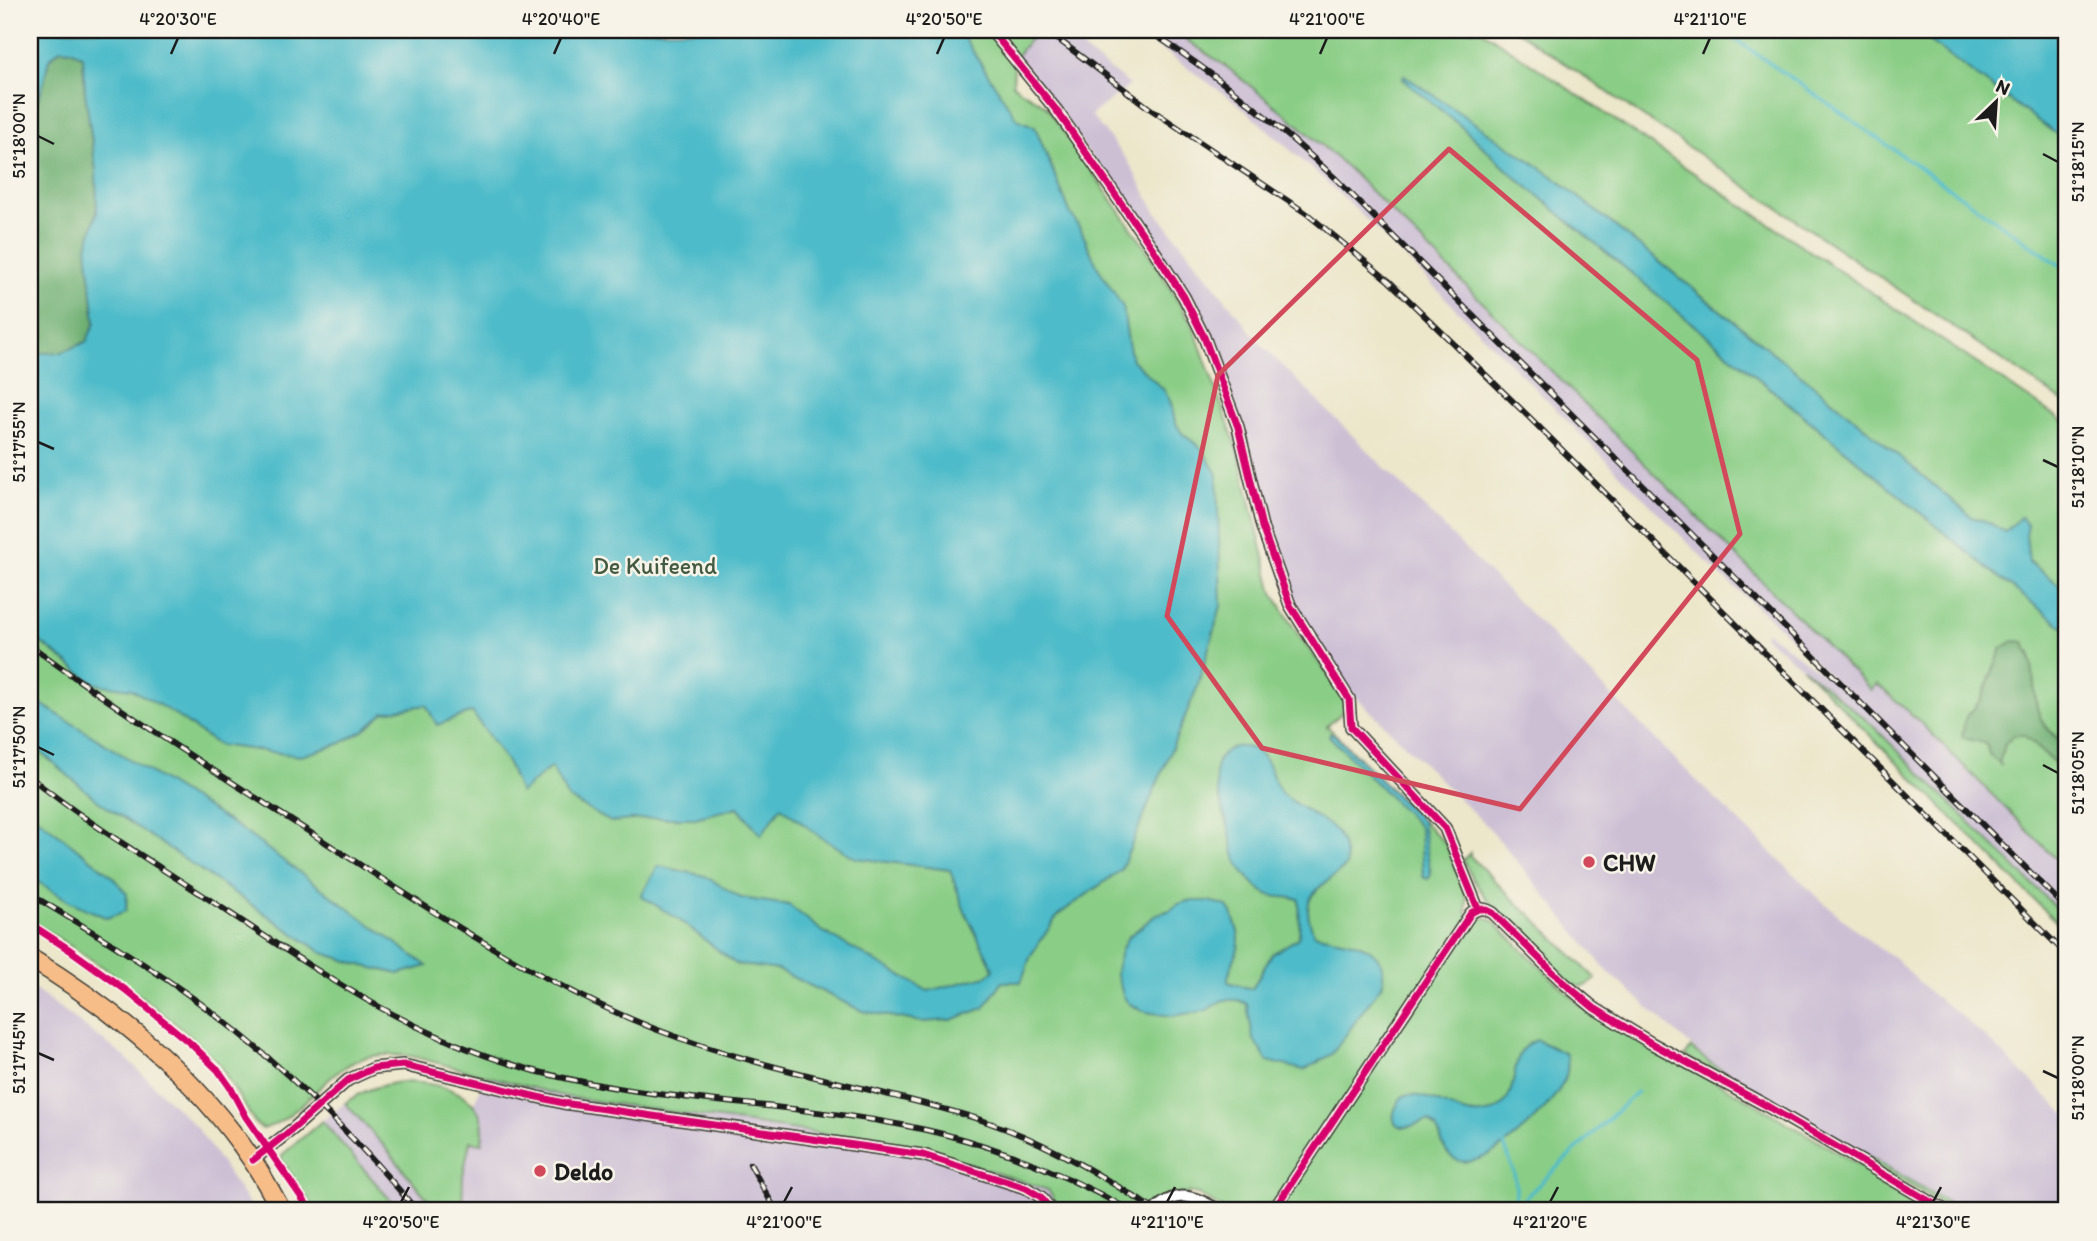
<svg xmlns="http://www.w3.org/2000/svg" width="2097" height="1241" font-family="Itim,sans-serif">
	<rect width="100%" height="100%" fill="#f7f3e8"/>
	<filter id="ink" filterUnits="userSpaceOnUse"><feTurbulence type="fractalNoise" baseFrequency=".0143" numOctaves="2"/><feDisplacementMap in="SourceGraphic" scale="14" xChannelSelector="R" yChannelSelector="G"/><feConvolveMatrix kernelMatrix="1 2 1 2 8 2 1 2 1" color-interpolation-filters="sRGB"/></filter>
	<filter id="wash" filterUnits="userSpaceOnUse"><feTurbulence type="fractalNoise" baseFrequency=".00686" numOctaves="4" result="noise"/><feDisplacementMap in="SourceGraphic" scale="28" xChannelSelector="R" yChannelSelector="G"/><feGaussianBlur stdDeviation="1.57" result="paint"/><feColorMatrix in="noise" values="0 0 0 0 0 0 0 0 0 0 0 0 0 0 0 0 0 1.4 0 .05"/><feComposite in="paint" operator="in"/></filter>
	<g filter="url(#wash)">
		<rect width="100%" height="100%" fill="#ece6ca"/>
		<!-- industrial -->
		<g fill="#ccbfd4">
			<polygon points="996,30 1058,30 1130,85 1091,115 1128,161 1156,212 1261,344 1695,779 1822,901 1877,947 1895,958 1928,991 1960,1015 1990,1041 2067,1116 2067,1211 1962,1211 1710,1063 1606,970 1492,831 1356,697 1327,661 1298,613 1282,579 1240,422 1223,371 1193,306 1141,222"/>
			<polygon points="1135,30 1172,30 1228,68 1295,122 1350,170 1871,690 1877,684 1922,724 2067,870 2067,919 1871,724 1764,636 1766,631 1845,691 1771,619 1718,573 1387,239 1320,176 1238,104"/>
			<polygon points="30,986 125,1057 198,1129 254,1211 30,1211"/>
			<polygon points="487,1075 567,1097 895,1144 936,1153 1048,1190 1062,1211 462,1211 463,1175 470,1141 482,1142 483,1128 481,1116 473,1105"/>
			<polygon points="345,1103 385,1147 437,1211 400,1211 322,1121"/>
		</g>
		<!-- green -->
		<g fill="#8acd86" stroke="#537451" stroke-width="2" fill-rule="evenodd">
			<path d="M30,30H1037L1012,62L1014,66L1013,84C1023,95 1039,98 1048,109L1147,250L1193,326L1237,448L1273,593L1299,636L1338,687L1347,708L1327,726L1446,844L1467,898L1466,911L1472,918H1488L1494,922L1582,1007L1747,1099L1937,1211H1226L1198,1194L1189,1192L1172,1211H1062L1048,1190L936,1153L895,1144L567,1097L411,1056C395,1055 376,1053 361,1059C323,1073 303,1116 263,1129L256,1124L218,1063L186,1032L110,972L30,920Z"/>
			<path d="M1172,30H1481L2067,424V591L2009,546L2067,603V749L2043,723L2037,711L2030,652L1994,668L1981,700L1965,719L1978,740L1986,744L1990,756L1999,762L2005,744L2014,734L2024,735L2067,774V870L1922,724L1877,684L1871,690L1350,170L1295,122L1228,68ZM1404,76L1551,175L1827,396L1948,498L1929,520L1513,175L1463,128L1403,79Z"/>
			<polygon points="1516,30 2067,30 2067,404"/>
			<polygon points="1802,667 1871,724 2067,919 2067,933"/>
			<path d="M1470,853V856L1527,913L1528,912L1596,979C1586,988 1579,989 1567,981C1530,944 1485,909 1463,860Z"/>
			<polygon points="1691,1048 1710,1063 1962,1211 1954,1211 1685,1056"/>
			<path d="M401,1082C428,1082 468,1087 480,1115C484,1123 483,1133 482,1143L470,1141L463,1175L462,1211H437L385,1147L345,1103C363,1090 380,1085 401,1082Z"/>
			<polygon points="322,1121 400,1211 316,1211 281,1159 283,1154"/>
		</g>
		<!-- forest -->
		<g fill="#6fb073" stroke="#466648" stroke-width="2">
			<polygon points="60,49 71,50 83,57 85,92 96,170 97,212 87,247 95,324 86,342 60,353 30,353 30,117 43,86 49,59"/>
			<path d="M2014,641L2024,642C2038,666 2030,695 2041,719C2047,731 2058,740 2067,749V774L2024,735H2014L2005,744L1999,763L2002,766L1990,756L1986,744C1977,740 1970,741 1962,737L1965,719L1981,700L2002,648Z"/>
		</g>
		<!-- water -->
		<g fill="#4ebbc9" stroke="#356c72" stroke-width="2">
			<polygon points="30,30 959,30 1017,119 1035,127 1070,212 1082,232 1097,266 1123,307 1128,342 1132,360 1164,390 1171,403 1175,422 1182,433 1201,448 1217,474 1221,606 1197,688 1121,870 1058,915 1031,955 1021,982 1002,982 984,1008 951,1020 921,1022 862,1011 778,970 736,964 678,919 641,896 658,866 705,876 741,898 789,905 822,931 928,991 987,976 994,970 965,912 950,870 856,858 822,838 781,807 761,835 738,807 695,818 654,818 611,822 568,798 551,767 520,793 508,764 472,712 437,725 426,705 384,712 364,730 339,744 301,756 218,745 168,710 131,689 95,684 30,634 30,353 60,353 86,342 95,323 87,247 97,212 96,170 85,92 83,57 71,50 60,49 49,59 43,86 30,117"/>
			<polygon points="1914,30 2067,30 2067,142"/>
			<polygon points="1404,75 1551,175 1827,396 1972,517 1988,522 2005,532 2021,517 2028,526 2026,535 2029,562 2067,591 2067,630 1987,568 1513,175 1463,128 1403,79"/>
			<polygon points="30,697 239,828 427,966 399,974 364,966 323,953 98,801 30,743"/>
			<polygon points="1330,733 1334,734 1422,821 1431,875 1428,879 1423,877 1420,829 1417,824 1329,736"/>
			<path d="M1234,747C1272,744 1266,773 1283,795L1333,828C1343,839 1346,852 1346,866C1322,889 1296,892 1314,934C1343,942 1388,940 1383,983L1332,1054L1304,1070L1267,1061L1253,1038L1247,1004L1238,1000H1223L1205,1011L1172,1016L1146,1012L1129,1004L1124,997L1116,973L1117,966L1122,948L1128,937L1156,915L1170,910L1177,905L1187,901H1209L1227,906L1232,913L1238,932L1239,939L1238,949L1228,977V982L1252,989L1272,954L1298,938C1301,931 1299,908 1299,899C1286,896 1273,899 1262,891C1253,884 1243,872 1237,862C1232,852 1232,841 1229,830C1224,806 1199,760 1234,747Z"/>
			<polygon points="30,812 111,875 127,894 126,911 107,918 71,902 30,877"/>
			<path d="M1537,1040L1566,1054C1569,1065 1568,1075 1562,1085C1548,1110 1490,1168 1460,1161C1437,1155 1446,1130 1428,1121C1420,1122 1413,1127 1405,1127C1385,1126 1396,1104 1403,1096C1434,1090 1461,1123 1491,1112C1527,1099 1502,1050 1537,1040Z"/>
		</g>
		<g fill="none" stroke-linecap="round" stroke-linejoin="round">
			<!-- stream -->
			<g stroke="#4ebbc9" stroke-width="3.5">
				<polyline points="1722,30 2067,270"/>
				<path d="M1504,1144C1511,1164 1523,1189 1511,1209"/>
				<polyline points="1511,1211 1637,1092"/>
			</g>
		</g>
	</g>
	<g filter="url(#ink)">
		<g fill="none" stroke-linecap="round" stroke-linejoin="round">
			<defs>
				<g id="street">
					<polyline points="991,30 1057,111 1153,249 1184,297 1204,337 1238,427 1262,527 1290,605 1349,699 1351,727 1445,828 1478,909"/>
					<polyline points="253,1160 294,1128 348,1080 374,1068 403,1065 563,1103 923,1155 1026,1188 1041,1197 1051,1211"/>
					<path d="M1154,1211C1177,1188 1195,1196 1220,1211"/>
					<path d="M1273,1211L1471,913C1480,907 1485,908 1493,913L1564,983L1594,1008L1651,1043L1767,1106L1946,1211"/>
				</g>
				<path id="primary" d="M30,958C113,1008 197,1078 252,1160C263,1176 272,1194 282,1211"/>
			</defs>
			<!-- street casing -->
			<use href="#street" stroke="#3b3a36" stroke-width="14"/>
			<!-- primary casing -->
			<use href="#primary" stroke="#3b3a36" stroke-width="21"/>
			<!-- street -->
			<use href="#street" stroke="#fff" stroke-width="10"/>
			<!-- primary -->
			<use href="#primary" stroke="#f7bd88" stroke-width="18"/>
			<defs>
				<g id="rail">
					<polyline points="1046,30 1149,108 1306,213 1389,281 1529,417 2067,955"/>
					<path d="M1147,30C1215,73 1277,124 1336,179L2067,909"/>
					<path d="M30,645C126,716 227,779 328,844C432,911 539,983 655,1029C725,1056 797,1073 870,1090C909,1100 949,1109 987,1122C1048,1143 1103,1176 1156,1211"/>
					<path d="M30,777C84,821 146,858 204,896C312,967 408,1037 535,1071C669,1106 812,1101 947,1135C1012,1152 1073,1178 1131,1211"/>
					<path d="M30,894C88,929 147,964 201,1004C282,1064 353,1134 417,1211"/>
					<polyline points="750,1164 776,1211"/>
				</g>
			</defs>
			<!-- rail casing -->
			<use href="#rail" stroke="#1c1c1c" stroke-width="6"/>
			<!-- rail -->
			<use href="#rail" stroke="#f7f3e8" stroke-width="3.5" stroke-dasharray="10" stroke-linecap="butt"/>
			<defs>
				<g id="cycleway">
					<polyline points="991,30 1057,111 1153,249 1184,297 1204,337 1238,427 1262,527 1290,605 1349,699 1351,727 1445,828 1478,909"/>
					<polyline points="30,924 70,950 127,991 190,1043 218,1070 230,1087 246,1117 311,1211"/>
					<polyline points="253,1160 294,1128 348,1080 374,1068 403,1065 563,1103 923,1155 1026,1188 1041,1197 1051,1211"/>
					<path d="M1273,1211L1471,913C1480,907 1485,908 1493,913L1564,983L1594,1008L1651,1043L1767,1106L1946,1211"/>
				</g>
			</defs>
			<!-- cycleway casing -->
			<use href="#cycleway" stroke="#f7f3e8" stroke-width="11"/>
			<!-- cycleway -->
			<use href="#cycleway" stroke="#d6006c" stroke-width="7"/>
		</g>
	</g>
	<!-- marked area -->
	<path fill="none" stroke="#d1495b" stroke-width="5" stroke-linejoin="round" d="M1449,149L1697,360L1740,534L1520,809L1262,748L1167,616L1218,375Z"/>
	<!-- ticks -->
	<path fill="none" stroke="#1c1c1c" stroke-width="2.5" d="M171,54L178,38M554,54L561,38M937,54L944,38M1320,54L1327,38M1703,54L1710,38M38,136L54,144M2043,154L2058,162M38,442L54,449M2043,460L2058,467M38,747L54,755M2043,765L2058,773M38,1053L54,1060M2043,1071L2058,1078M401,1202L409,1187M784,1202L792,1187M1167,1202L1175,1187M1550,1202L1558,1187M1933,1202L1941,1187"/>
	<!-- markers -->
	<g fill="#d1495b" stroke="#f7f3e8" stroke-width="2.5">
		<circle cx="1589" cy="862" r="7"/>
		<circle cx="540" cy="1171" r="7"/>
	</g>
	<g text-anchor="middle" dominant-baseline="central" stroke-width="5" stroke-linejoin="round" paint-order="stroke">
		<!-- park labels -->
		<g font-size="24" fill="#425a41" stroke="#f7f3e8">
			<text x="655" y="565">De Kuifeend</text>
		</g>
		<!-- poi labels -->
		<g font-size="24" font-weight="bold" fill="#1c1c1c" stroke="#f7f3e8" text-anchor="start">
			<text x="1603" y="862">CHW</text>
			<text x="554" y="1171">Deldo</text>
		</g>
	</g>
	<!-- margin -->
	<rect width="2097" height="1241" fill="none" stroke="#f7f3e8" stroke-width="77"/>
	<!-- north arrow -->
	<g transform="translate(1996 102) rotate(25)" stroke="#f7f3e8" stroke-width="5" paint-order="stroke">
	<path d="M0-5L12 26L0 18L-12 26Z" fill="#1c1c1c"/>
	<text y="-10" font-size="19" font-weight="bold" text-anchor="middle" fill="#1c1c1c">N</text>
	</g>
	<rect x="38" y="38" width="2020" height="1164" fill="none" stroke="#1c1c1c" stroke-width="2.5"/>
	<g font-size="18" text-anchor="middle" fill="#1c1c1c">
		<text x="178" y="25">4°20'30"E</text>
		<text x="561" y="25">4°20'40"E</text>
		<text x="944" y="25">4°20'50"E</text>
		<text x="1327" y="25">4°21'00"E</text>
		<text x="1710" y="25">4°21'10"E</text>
		<text transform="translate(19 136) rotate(-90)" y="6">51°18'00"N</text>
		<text transform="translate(2078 162) rotate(-90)" y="6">51°18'15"N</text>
		<text transform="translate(19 442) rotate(-90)" y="6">51°17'55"N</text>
		<text transform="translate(2078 467) rotate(-90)" y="6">51°18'10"N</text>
		<text transform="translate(19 747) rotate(-90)" y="6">51°17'50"N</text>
		<text transform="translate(2078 773) rotate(-90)" y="6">51°18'05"N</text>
		<text transform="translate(19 1053) rotate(-90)" y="6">51°17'45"N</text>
		<text transform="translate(2078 1078) rotate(-90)" y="6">51°18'00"N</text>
		<text x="401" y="1228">4°20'50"E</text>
		<text x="784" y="1228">4°21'00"E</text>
		<text x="1167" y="1228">4°21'10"E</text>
		<text x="1550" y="1228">4°21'20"E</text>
		<text x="1933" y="1228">4°21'30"E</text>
	</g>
</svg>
